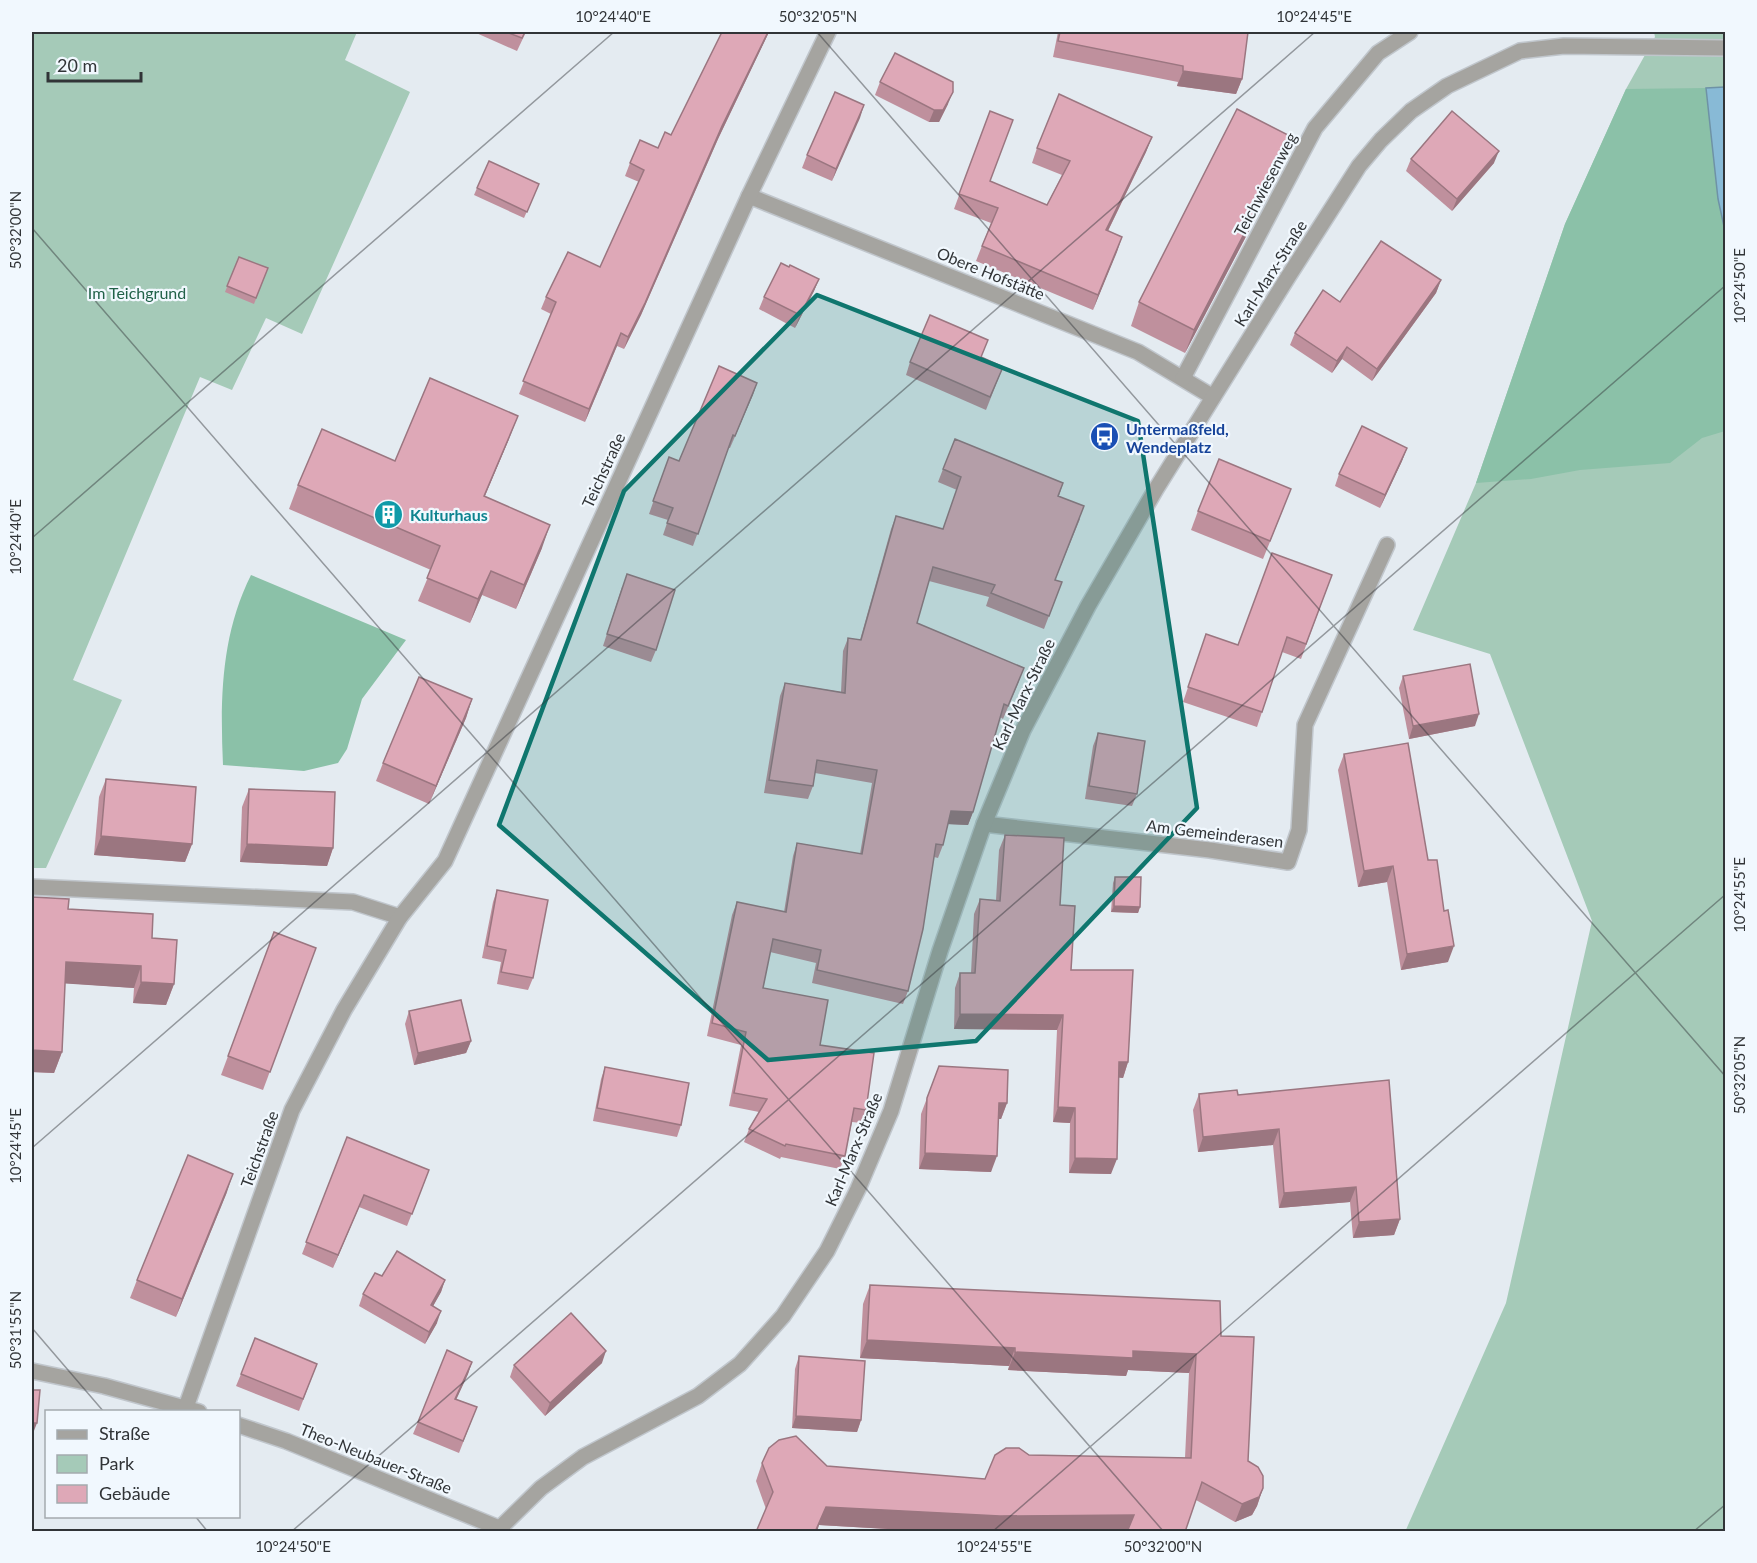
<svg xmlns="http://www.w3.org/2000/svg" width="1757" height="1563" font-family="Lato,sans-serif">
	<rect width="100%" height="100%" fill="#e4ebf1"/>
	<!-- green -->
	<g fill="#a5cab8">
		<polygon points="32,32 357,32 345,60 410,92 302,334 266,318 232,390 200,377 73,680 122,700 46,868 32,868"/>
		<polygon points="1654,32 1725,32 1725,1531 1405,1532 1506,1303 1592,921 1490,654 1413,630 1476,483 1565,224 1626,89 1655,37"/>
	</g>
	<!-- forest -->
	<g fill="#8bc1a8">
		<polygon points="1706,88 1718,199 1726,231 1725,431 1702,438 1670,463 1580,470 1531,479 1476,483 1565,224 1626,89"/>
		<path d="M251,575L406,640L362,699L347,749L338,763L304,771L223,765C220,699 221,635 251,575Z"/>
	</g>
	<!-- water -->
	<polygon fill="#88bad6" stroke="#6e92a6" stroke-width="1.5" points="1725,87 1726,87 1725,231 1718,199 1706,88"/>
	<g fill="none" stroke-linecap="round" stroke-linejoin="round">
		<defs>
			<g id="street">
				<polyline points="749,196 1138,352 1213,397"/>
				<polyline points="1183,378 1315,128 1378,53 1410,32"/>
				<polyline points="984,824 1210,850 1288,862 1299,830 1305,725 1387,545"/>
				<polyline points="32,887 353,902 400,917"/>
				<polyline points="32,1371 104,1386 199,1412"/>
				<polyline points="186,1407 292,1110 344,1010 400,917 445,861 749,196 828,32"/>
				<polyline points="238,1425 286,1441 499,1528"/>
				<polyline points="496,1532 541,1488 583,1457 698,1396 740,1364 783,1316 827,1251 858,1189 891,1111 940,951 984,824 1023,730 1088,606 1156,489 1288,277 1359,166 1381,140 1411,111 1447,86 1520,51 1564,46 1726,48"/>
			</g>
		</defs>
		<!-- street casing -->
		<use href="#street" stroke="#c0c6cc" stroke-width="18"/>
		<!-- street -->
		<use href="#street" stroke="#a5a4a0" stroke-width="15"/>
	</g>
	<!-- wall -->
	<g fill="#bf909d">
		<polygon points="474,32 526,32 517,51"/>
		<polygon points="722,32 769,32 718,139 641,315 624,349 617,346 585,422 519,394 551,314 541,309 546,297 600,267 639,182 625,176 630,163 658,148 671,135"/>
		<polygon points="1058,32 1248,32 1242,79 1236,94 1177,86 1178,82 1053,57"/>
		<polygon points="880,82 948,104 939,122 929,122 875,95"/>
		<polygon points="864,105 832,181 802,168 807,155"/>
		<polygon points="990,111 990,181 1047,205 1062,175 1032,163 1037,148 1152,137 1146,152 1108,231 1122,237 1093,310 976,261 991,223 954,209"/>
		<polygon points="1294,138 1285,162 1185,353 1131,326 1139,302"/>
		<polygon points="1411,159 1494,163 1452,211 1406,171"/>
		<polygon points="539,184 524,218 474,195 477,188"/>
		<polygon points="239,257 268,268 254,304 225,292"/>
		<polygon points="789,267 819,279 814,291 795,328 759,309 764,297"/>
		<polygon points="1441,280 1436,293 1372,381 1342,359 1332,373 1290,345 1295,333 1340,302"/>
		<polygon points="981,357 1003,367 986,410 906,375 910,362"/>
		<polygon points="757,383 730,448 728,448 693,546 663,535 668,520 649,514 669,457 679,461"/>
		<polygon points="509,439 485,496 542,548 516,609 482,595 470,623 418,601 431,570 289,509 298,485 395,461"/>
		<polygon points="1407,448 1402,461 1380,508 1335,486 1339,474"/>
		<polygon points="943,469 1063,483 1059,496 1080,519 1055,580 1062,582 1044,629 986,606 989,597 929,581 917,623 1019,681 1003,719 1000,717 973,812 968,825 948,824 943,845 938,858 934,857 908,991 903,1004 812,983 816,963 770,952 763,988 820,1045 866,1110 861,1123 852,1122 845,1156 840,1169 781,1157 780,1159 744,1142 749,1129 759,1112 729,1106 741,1045 707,1036 732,915 737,902 784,912 793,856 797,843 860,854 872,783 815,773 813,786 808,799 764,793 780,696 785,683 841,692 843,651 848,638 860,640 891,529 896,516 943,529 957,490 938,482"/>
		<polygon points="1284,507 1263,559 1191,530 1198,511"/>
		<polygon points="1332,575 1301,659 1282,652 1257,727 1183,702 1201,649 1238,645"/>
		<polygon points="622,587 656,650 651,662 603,646"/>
		<polygon points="1403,676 1475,726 1409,739 1399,688"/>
		<polygon points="472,699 466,718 429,804 376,781 383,763"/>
		<polygon points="1098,733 1137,794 1132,806 1085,799 1093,746"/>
		<polygon points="1344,754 1428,860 1448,962 1401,970 1387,882 1358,887 1338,770"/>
		<polygon points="106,779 192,844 185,862 94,855 99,797"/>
		<polygon points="249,789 333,848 327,866 240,862 242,807"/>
		<polygon points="1005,835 1060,905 1071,970 1128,1062 1123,1078 1118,1077 1111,1174 1069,1173 1070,1123 1053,1122 1057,1030 954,1029 955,988 960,973 971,973 974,914 980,899 996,900 999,850"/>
		<polygon points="1115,877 1140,907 1138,913 1111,912 1113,883"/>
		<polygon points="497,890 533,978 528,990 497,984 501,962 482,958 493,902"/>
		<polygon points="32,897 68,909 152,938 174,984 166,1005 133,1003 134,988 65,983 62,1052 54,1073 32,1072"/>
		<polygon points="274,932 316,948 263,1090 221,1075"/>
		<polygon points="409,1011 471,1041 466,1053 414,1065 405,1024"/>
		<polygon points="939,1066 1007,1103 1001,1119 998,1119 991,1172 919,1169 921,1114"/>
		<polygon points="605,1067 681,1125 677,1137 593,1121 601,1079"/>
		<polygon points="1199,1094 1238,1095 1400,1219 1394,1235 1353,1238 1350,1202 1279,1208 1273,1145 1198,1152 1193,1110"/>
		<polygon points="347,1137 429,1170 407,1226 359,1207 333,1268 302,1254"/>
		<polygon points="227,1192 176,1317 130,1298 137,1280"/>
		<polygon points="382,1276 445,1280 441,1292 433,1306 437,1323 425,1344 359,1306 363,1294"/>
		<polygon points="870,1285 1221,1336 1248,1461 1263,1488 1257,1506 1252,1515 1235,1522 1196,1500 1185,1532 940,1532 819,1525 766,1509 756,1481 762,1463 827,1466 985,1479 1029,1455 1185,1458 1189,1373 1128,1370 1126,1376 1008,1370 1009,1366 860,1358 863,1304"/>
		<polygon points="799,1356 861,1420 857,1432 792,1428 795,1369"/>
		<polygon points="472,1362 468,1374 456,1399 477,1407 459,1453 413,1434 418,1422"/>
		<polygon points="602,1363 545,1416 510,1377 514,1365"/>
		<polygon points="317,1364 299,1411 236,1386 241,1374"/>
	</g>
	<!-- shaded-wall -->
	<g fill="#9b7680">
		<polygon points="768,32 769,32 718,139 641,315 624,349 628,337 722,126"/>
		<polygon points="1183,71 1242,79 1236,94 1177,86"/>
		<polygon points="953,92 948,104 939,122 929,122 934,110"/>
		<polygon points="864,105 860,118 832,181 836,169"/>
		<polygon points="1152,137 1146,152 1101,245 1106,230"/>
		<polygon points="1294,138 1285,162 1185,353 1194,330"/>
		<polygon points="1499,151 1494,163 1452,211 1457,199"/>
		<polygon points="1122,237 1117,252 1093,310 1098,295"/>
		<polygon points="819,279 814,291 795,328 800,315"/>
		<polygon points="1441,280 1436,293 1372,381 1377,369"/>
		<polygon points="621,333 617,346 585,422 589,409"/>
		<polygon points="1347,347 1342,359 1332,373 1337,361"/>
		<polygon points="757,383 753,395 730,448 735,436"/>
		<polygon points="518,416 509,439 475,519 484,496"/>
		<polygon points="1407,448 1402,461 1380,508 1385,495"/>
		<polygon points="550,525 542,548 516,609 524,585"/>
		<polygon points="491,571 482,595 470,623 478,599"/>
		<polygon points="472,699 466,718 429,804 436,786"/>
		<polygon points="1479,714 1475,726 1409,739 1413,726"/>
		<polygon points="951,811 973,812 968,825 946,824"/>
		<polygon points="101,836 192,844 185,862 94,855"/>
		<polygon points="247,844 333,848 327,866 240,862"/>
		<polygon points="1393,866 1387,882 1358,887 1364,871"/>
		<polygon points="1114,906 1140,907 1138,913 1111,912"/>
		<polygon points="1454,946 1448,962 1401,970 1407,954"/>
		<polygon points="66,962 141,966 134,988 58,983"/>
		<polygon points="141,982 174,984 166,1005 133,1003"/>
		<polygon points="960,1014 1063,1015 1057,1030 954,1029"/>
		<polygon points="471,1041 466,1053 414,1065 418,1053"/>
		<polygon points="32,1050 62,1052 54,1073 32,1072"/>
		<polygon points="1119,1062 1128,1062 1123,1078 1113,1077"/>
		<polygon points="999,1103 1007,1103 1001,1119 993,1119"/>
		<polygon points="1058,1107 1075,1108 1070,1123 1053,1122"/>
		<polygon points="1279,1129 1273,1145 1198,1152 1203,1137"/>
		<polygon points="925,1153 997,1156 991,1172 919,1169"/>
		<polygon points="1075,1158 1117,1159 1111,1174 1069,1173"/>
		<polygon points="233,1174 227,1192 176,1317 182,1299"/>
		<polygon points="1356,1187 1350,1202 1279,1208 1284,1193"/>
		<polygon points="364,1195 359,1207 333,1268 338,1255"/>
		<polygon points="1400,1219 1394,1235 1353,1238 1359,1222"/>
		<polygon points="445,1280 441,1292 427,1317 431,1305"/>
		<polygon points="441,1311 437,1323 425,1344 429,1332"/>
		<polygon points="867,1340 1015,1348 1009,1366 860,1358"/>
		<polygon points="606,1351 602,1363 545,1416 550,1403"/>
		<polygon points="1133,1351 1196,1354 1189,1373 1128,1370 1126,1376 1008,1370 1015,1352"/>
		<polygon points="472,1362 468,1374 451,1411 455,1399"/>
		<polygon points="796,1416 861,1420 857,1432 792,1428"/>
		<polygon points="32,1423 37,1423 32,1436"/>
		<polygon points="1263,1488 1257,1506 1252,1515 1235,1522 1242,1504"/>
		<polygon points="826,1507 1134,1515 1128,1532 940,1532 819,1525 817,1532 815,1532"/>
	</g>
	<!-- building -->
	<g fill="#dea8b7" stroke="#9b7680" stroke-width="1.5">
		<polygon points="506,32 525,32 522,38"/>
		<polygon points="722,32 768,32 722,126 645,303 628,337 621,333 589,409 523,381 556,302 546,297 568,252 600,267 644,170 630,163 640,140 658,148 665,132 671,135"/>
		<polygon points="1060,32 1248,32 1242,79 1183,71 1183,66 1058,41"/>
		<polygon points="895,53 953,82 953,92 943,110 934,110 880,82"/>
		<polygon points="835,92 864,105 836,169 807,155"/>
		<polygon points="1059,94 1152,137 1106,230 1122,237 1098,295 982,246 998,208 959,194 990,111 1013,120 990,181 1047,205 1070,161 1037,148"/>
		<polygon points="1237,109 1294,138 1194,330 1139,302"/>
		<polygon points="1452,111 1499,151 1457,199 1411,159"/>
		<polygon points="489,161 539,184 527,212 477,188"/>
		<polygon points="1381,241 1441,280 1377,369 1347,347 1337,361 1295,333 1323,290 1340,302"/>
		<polygon points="239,257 268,268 256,298 227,286"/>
		<polygon points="781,263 789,267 790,265 819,279 800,315 764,297"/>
		<polygon points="930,315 988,340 981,357 1003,367 990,397 910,362"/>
		<polygon points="719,366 757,383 735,436 733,435 698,534 667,523 673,508 653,501 669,457 679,461"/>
		<polygon points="430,378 518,416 484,496 550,525 524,585 491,571 478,599 427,578 440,546 298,485 322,429 395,461"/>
		<polygon points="1362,426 1407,448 1385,495 1339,474"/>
		<polygon points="955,439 1063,483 1058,496 1084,506 1055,580 1062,582 1049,616 991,593 995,585 933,567 917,623 1024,668 1008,706 1004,704 973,812 951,811 943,845 936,844 923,929 908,991 817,970 821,950 773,939 763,988 828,1000 820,1045 874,1053 866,1110 854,1108 845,1156 786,1144 785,1146 749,1129 767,1099 734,1093 746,1032 712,1023 737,902 786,912 797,843 862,854 877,770 817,760 813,786 769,780 785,683 845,693 848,638 861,640 896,516 943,529 961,477 943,469"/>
		<polygon points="1219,459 1291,489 1270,541 1198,511"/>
		<polygon points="1272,553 1332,575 1306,644 1287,637 1262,712 1188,687 1206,634 1238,645"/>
		<polygon points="627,574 675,590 656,650 607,634"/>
		<polygon points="1470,664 1479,714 1413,726 1403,676"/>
		<polygon points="419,677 472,699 436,786 383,763"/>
		<polygon points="1098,733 1145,741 1137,794 1089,786"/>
		<polygon points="1408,743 1428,860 1437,860 1444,911 1448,910 1454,946 1407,954 1393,866 1364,871 1344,754"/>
		<polygon points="106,779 196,787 192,844 101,836"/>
		<polygon points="249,789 335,792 333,848 247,844"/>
		<polygon points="1005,835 1064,838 1060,905 1075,906 1071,970 1133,970 1128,1062 1119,1062 1117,1159 1075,1158 1075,1108 1058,1107 1063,1015 960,1014 960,973 975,973 980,899 1000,901"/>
		<polygon points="1115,877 1141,877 1140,907 1114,906"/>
		<polygon points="497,890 548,900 533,978 501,972 506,950 487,946"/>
		<polygon points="32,897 69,899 68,909 153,914 152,938 177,940 174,984 141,982 141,966 66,962 62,1052 32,1050"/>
		<polygon points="274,932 316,948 270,1072 228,1056"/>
		<polygon points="461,1000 471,1041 418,1053 409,1011"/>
		<polygon points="939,1066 1008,1070 1007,1103 999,1103 997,1156 925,1153 927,1098"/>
		<polygon points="605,1067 689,1083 681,1125 597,1108"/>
		<polygon points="1389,1080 1400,1219 1359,1222 1356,1187 1284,1193 1279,1129 1203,1137 1199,1094 1237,1090 1238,1095"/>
		<polygon points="347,1137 429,1170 412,1214 364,1195 338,1255 306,1242"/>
		<polygon points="188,1155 233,1174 182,1299 137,1280"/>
		<polygon points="397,1251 445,1280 431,1305 441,1311 429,1332 363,1294 375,1273 382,1276"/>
		<polygon points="870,1285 1220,1301 1221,1336 1254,1337 1248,1461 1258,1467 1263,1476 1263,1488 1259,1497 1242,1504 1202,1482 1185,1532 1127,1532 1134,1515 1000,1516 826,1507 815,1532 756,1532 773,1492 762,1463 769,1448 779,1440 796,1436 827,1466 985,1479 995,1455 1006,1448 1019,1448 1029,1455 1191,1458 1196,1354 1133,1351 1133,1358 1015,1352 1015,1348 867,1340"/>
		<polygon points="571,1313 606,1351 550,1403 514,1365"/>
		<polygon points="255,1338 317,1364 303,1399 241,1374"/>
		<polygon points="447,1350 472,1362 455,1399 477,1407 463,1441 418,1422"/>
		<polygon points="799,1356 865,1361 861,1420 796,1416"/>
		<polygon points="32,1390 40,1390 37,1423 32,1423"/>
	</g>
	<!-- marked area -->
	<path fill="#0f766e" fill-opacity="0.2" stroke="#0f766e" stroke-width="4.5" stroke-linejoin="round" d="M817,295L1138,421L1197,808L976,1041L768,1060L499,825L624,491Z"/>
	<!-- ticks -->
	<path fill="none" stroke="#313437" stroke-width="1.5" stroke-opacity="0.45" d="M817,32L1726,1077M32,228L1164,1532M32,538L614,32M32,1148L1315,32M32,1328L104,1412M195,1516L208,1532M291,1532L1726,285M992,1532L1726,894M1693,1532L1726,1504"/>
	<!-- icons -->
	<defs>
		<symbol id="bus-disc" viewBox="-11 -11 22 22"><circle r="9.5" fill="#1a4fb4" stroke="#f1f8fe"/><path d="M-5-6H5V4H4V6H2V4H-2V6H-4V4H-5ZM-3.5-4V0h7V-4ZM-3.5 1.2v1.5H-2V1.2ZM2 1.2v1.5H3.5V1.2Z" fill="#fff"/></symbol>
		<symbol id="building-disc" viewBox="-11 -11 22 22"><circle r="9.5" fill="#0f9aa8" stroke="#f1f8fe"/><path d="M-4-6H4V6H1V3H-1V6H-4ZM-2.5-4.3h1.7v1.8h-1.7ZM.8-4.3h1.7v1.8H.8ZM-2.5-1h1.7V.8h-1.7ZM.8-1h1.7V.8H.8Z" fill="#fff"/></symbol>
	</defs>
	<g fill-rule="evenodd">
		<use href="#bus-disc" x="1088" y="420" width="33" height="33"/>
		<use href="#building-disc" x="372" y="498" width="33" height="33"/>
	</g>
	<g text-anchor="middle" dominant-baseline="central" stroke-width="4.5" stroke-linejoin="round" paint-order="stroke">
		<!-- street labels -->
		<g font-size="16" fill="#313437" stroke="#f1f8fe">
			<text transform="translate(1265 184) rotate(-62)">Teichwiesenweg</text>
			<text transform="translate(991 273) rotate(22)">Obere Hofstätte</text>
			<text transform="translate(1270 273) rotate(-58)">Karl-Marx-Straße</text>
			<text transform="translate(603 470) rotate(-65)">Teichstraße</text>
			<text transform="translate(1023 694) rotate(-64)">Karl-Marx-Straße</text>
			<text transform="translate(1215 833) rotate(7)">Am Gemeinderasen</text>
			<text transform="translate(259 1149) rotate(-70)">Teichstraße</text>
			<text transform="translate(853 1149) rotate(-67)">Karl-Marx-Straße</text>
			<text transform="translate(376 1458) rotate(22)">Theo-Neubauer-Straße</text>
		</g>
		<!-- park labels -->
		<g font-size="16" fill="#206148" stroke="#f1f8fe">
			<text x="137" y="292">Im Teichgrund</text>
		</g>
		<!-- transit labels -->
		<g font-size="16" font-weight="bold" fill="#164399" stroke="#f1f8fe" text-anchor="start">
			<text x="1126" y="428">Untermaßfeld,<tspan x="1126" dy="18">Wendeplatz</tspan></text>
		</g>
		<!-- culture labels -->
		<g font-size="16" font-weight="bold" fill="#0d838f" stroke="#f1f8fe" text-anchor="start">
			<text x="410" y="514">Kulturhaus</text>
		</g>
	</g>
	<!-- border -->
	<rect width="1757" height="1563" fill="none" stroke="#f1f8fe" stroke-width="66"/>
	<!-- legend -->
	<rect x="45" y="1410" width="195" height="108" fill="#f1f8fe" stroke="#a4aaae" stroke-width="1.5"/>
	<rect x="57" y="1430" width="30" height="9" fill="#a5a4a0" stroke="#a4aaae" stroke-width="1.5"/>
	<text x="99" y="1440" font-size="18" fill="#313437">Straße</text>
	<rect x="57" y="1455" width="30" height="18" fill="#a5cab8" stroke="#a4aaae" stroke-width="1.5"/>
	<text x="99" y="1470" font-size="18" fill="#313437">Park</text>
	<rect x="57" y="1485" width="30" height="18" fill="#dea8b7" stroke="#a4aaae" stroke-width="1.5"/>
	<text x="99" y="1500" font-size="18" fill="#313437">Gebäude</text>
	<!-- scale -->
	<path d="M48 72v9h93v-9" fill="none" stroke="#313437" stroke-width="3"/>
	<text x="57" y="72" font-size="18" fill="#313437" stroke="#f1f8fe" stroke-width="4.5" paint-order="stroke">20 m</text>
	<rect x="33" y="33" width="1691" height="1497" fill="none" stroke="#313437" stroke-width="2"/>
	<g font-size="15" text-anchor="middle" fill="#313437">
		<text x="613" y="22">10°24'40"E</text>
		<text x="818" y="22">50°32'05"N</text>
		<text x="1314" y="22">10°24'45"E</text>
		<text transform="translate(16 230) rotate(-90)" y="5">50°32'00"N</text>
		<text transform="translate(1740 286) rotate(-90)" y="5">10°24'50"E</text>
		<text transform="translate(16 537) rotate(-90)" y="5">10°24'40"E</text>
		<text transform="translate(1740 895) rotate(-90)" y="5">10°24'55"E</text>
		<text transform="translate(1740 1075) rotate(-90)" y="5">50°32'05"N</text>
		<text transform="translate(16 1146) rotate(-90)" y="5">10°24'45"E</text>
		<text transform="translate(16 1330) rotate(-90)" y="5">50°31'55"N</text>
		<text x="293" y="1552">10°24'50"E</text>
		<text x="994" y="1552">10°24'55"E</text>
		<text x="1163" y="1552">50°32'00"N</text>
	</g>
</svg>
